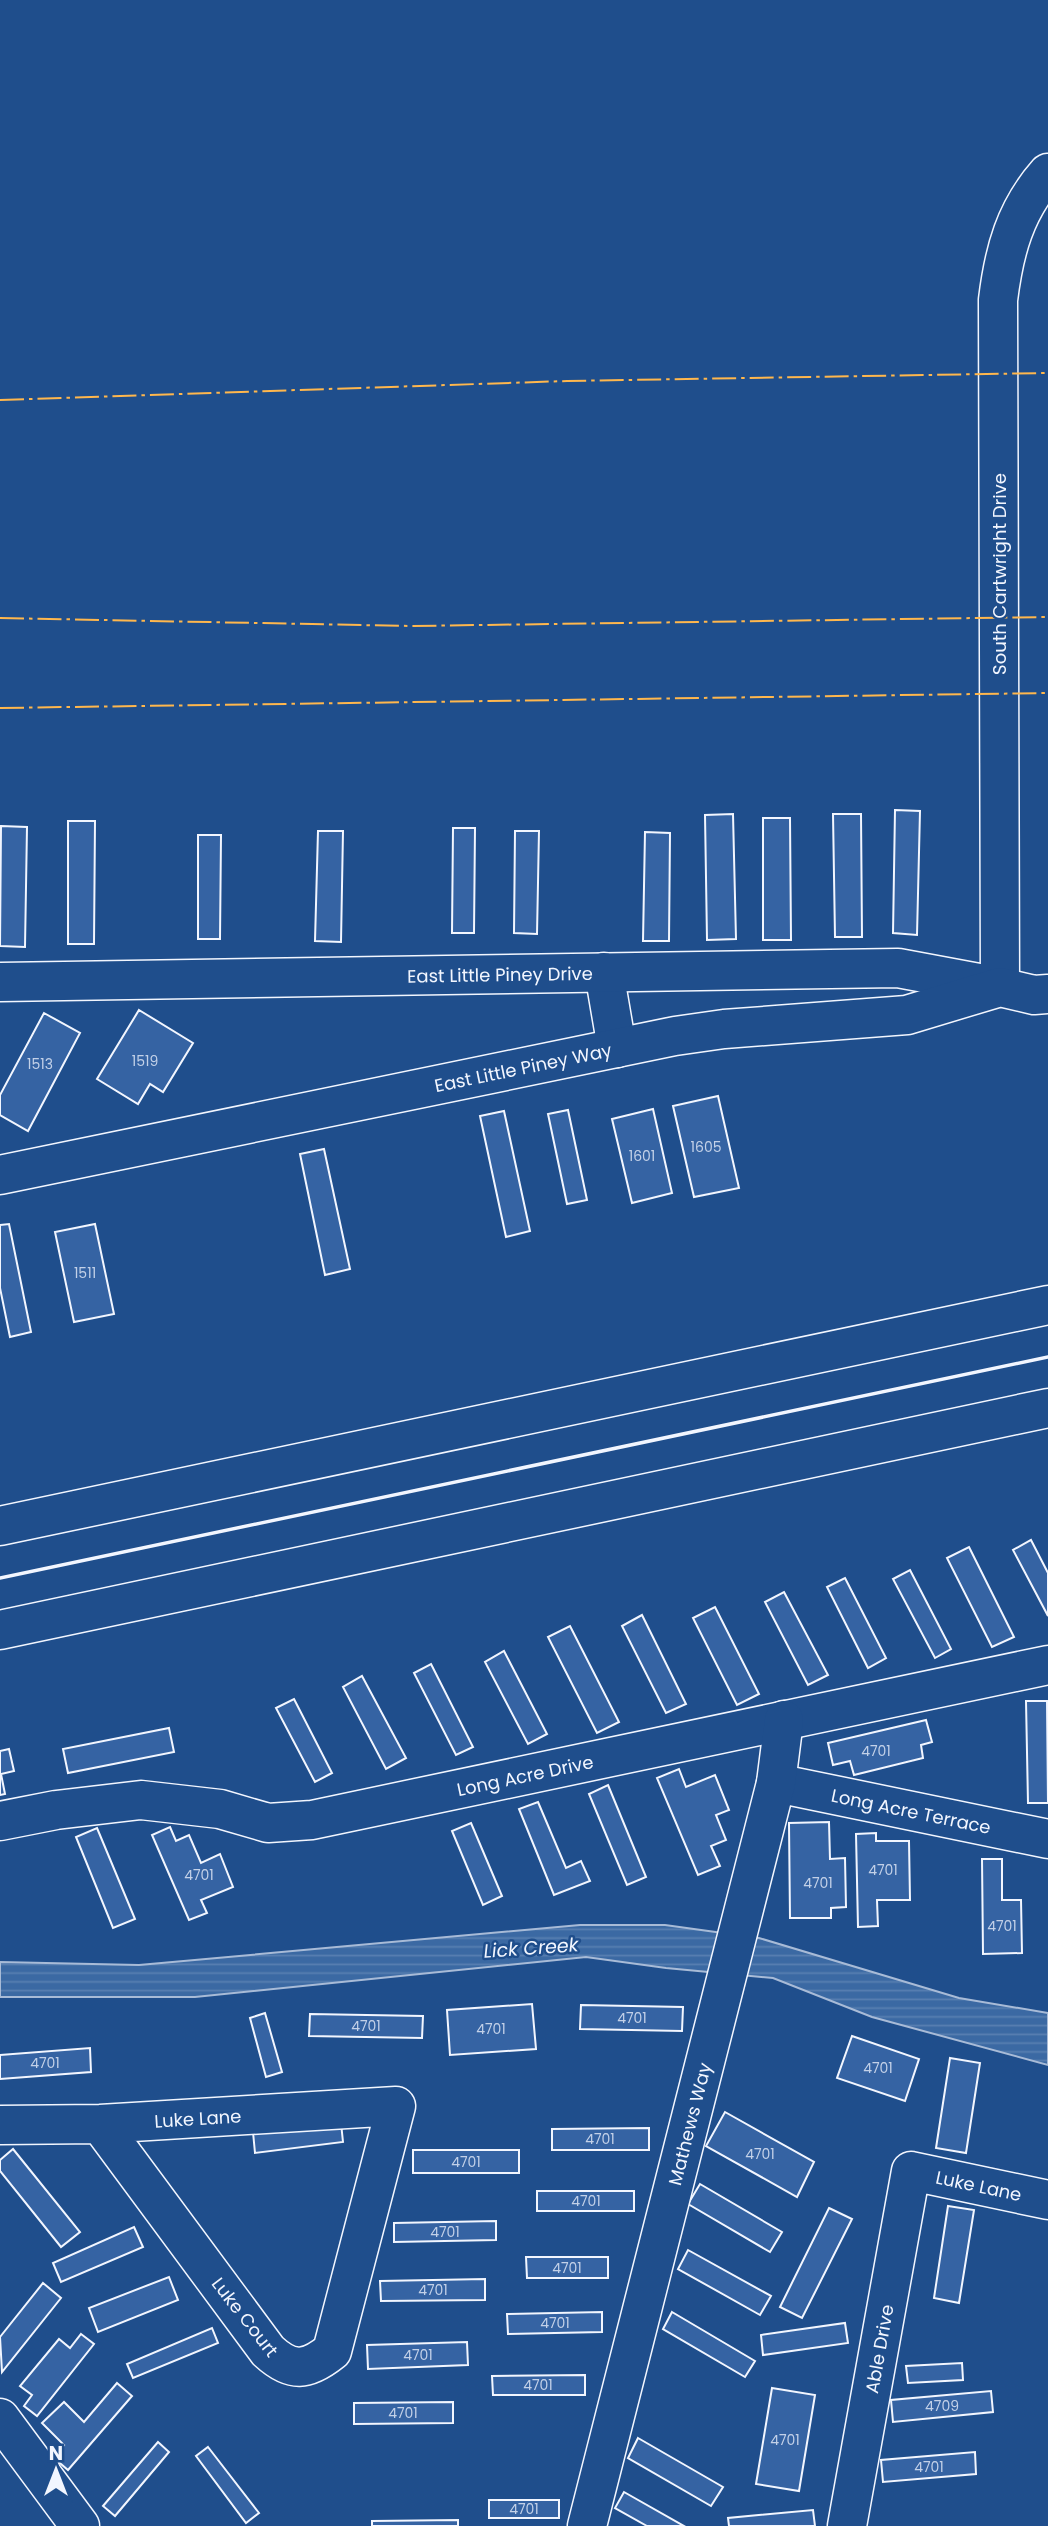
<svg xmlns="http://www.w3.org/2000/svg" width="1048" height="2526" font-family="Poppins,sans-serif">
	<defs>
		<pattern id="water-rules" width="6" height="5" patternUnits="userSpaceOnUse" patternTransform="scale(1.75)"><rect width="6" height="5" fill="#3b69a3"/><path d="M0 2.5h6" fill="none" stroke="#587fb1"/></pattern>
	</defs>
	<rect width="100%" height="100%" fill="#1f4e8c"/>
	<!-- water -->
	<polygon fill="url(#water-rules)" stroke="#a8bbd7" stroke-width="2" points="580,1925 665,1925 759,1938 959,1998 1048,2013 1048,2065 872,2017 773,1978 666,1968 586,1957 195,1997 0,1997 0,1962 139,1965"/>
	<!-- building -->
	<g fill="#3563a3" stroke="#f2f6ff" stroke-width="2">
		<polygon points="895,810 920,811 917,935 893,933"/>
		<polygon points="733,814 736,939 707,940 705,815"/>
		<polygon points="833,814 861,814 862,937 835,937"/>
		<polygon points="763,818 790,818 791,940 763,940"/>
		<polygon points="68,821 95,821 94,944 68,944"/>
		<polygon points="1,826 27,827 25,947 0,946"/>
		<polygon points="453,828 475,828 474,933 452,933"/>
		<polygon points="318,831 343,831 341,942 315,941"/>
		<polygon points="515,831 539,831 537,934 514,933"/>
		<polygon points="645,832 670,833 669,941 643,941"/>
		<polygon points="198,835 221,835 220,939 198,939"/>
		<polygon points="139,1010 193,1043 163,1092 150,1084 138,1104 97,1079"/>
		<polygon points="44,1013 80,1033 28,1131 0,1115 0,1095"/>
		<polygon points="718,1096 739,1188 694,1197 673,1106"/>
		<polygon points="653,1109 672,1193 632,1203 612,1119"/>
		<polygon points="568,1110 587,1200 567,1204 548,1114"/>
		<polygon points="504,1111 530,1231 506,1237 480,1116"/>
		<polygon points="324,1149 350,1269 325,1275 300,1154"/>
		<polygon points="9,1224 31,1332 10,1337 0,1288 0,1225"/>
		<polygon points="95,1224 114,1314 74,1322 55,1232"/>
		<polygon points="1031,1540 1048,1573 1048,1616 1013,1550"/>
		<polygon points="969,1547 1014,1637 992,1647 947,1558"/>
		<polygon points="910,1570 951,1649 935,1658 893,1579"/>
		<polygon points="845,1578 886,1658 868,1668 827,1587"/>
		<polygon points="784,1592 828,1675 808,1685 765,1602"/>
		<polygon points="715,1607 759,1694 737,1705 693,1618"/>
		<polygon points="642,1615 686,1704 666,1713 622,1626"/>
		<polygon points="570,1626 619,1722 597,1733 548,1637"/>
		<polygon points="504,1651 547,1734 528,1744 485,1662"/>
		<polygon points="431,1664 473,1747 456,1755 414,1673"/>
		<polygon points="362,1676 406,1758 386,1769 343,1687"/>
		<polygon points="294,1699 332,1773 315,1782 276,1708"/>
		<polygon points="1026,1701 1047,1701 1048,1803 1028,1803"/>
		<polygon points="926,1720 932,1742 921,1745 923,1758 854,1775 850,1761 833,1765 828,1743"/>
		<polygon points="169,1728 174,1752 68,1773 63,1749"/>
		<polygon points="9,1749 14,1771 1,1774 5,1794 0,1795 0,1751"/>
		<polygon points="679,1769 686,1787 715,1775 729,1810 716,1815 726,1840 711,1846 720,1866 698,1875 657,1778"/>
		<polygon points="608,1785 646,1877 627,1885 589,1794"/>
		<polygon points="538,1802 566,1868 581,1861 590,1881 554,1895 519,1809"/>
		<polygon points="829,1822 830,1859 845,1858 846,1907 831,1908 831,1918 790,1918 789,1823"/>
		<polygon points="471,1823 502,1896 483,1905 452,1831"/>
		<polygon points="170,1827 176,1841 189,1835 201,1863 220,1854 233,1887 201,1900 207,1913 189,1920 152,1835"/>
		<polygon points="97,1828 135,1919 113,1928 76,1837"/>
		<polygon points="876,1833 876,1841 909,1841 910,1900 877,1900 878,1926 858,1927 856,1834"/>
		<polygon points="982,1859 1002,1859 1002,1900 1021,1900 1022,1953 983,1954"/>
		<polygon points="532,2004 536,2049 450,2055 447,2010"/>
		<polygon points="581,2005 683,2007 682,2031 580,2029"/>
		<polygon points="265,2013 282,2072 266,2077 250,2018"/>
		<polygon points="310,2014 423,2016 422,2038 309,2036"/>
		<polygon points="852,2036 919,2059 905,2101 837,2078"/>
		<polygon points="90,2048 91,2072 0,2079 0,2055"/>
		<polygon points="950,2058 980,2063 966,2153 936,2148"/>
		<polygon points="725,2112 814,2162 797,2197 706,2146"/>
		<polygon points="341,2123 343,2142 255,2153 253,2132"/>
		<polygon points="649,2128 649,2150 552,2150 552,2129"/>
		<polygon points="13,2149 80,2232 61,2247 0,2171 0,2160"/>
		<rect x="413" y="2150" width="106" height="23"/>
		<polygon points="700,2184 782,2232 770,2252 688,2204"/>
		<rect x="537" y="2191" width="97" height="20"/>
		<polygon points="948,2206 974,2210 959,2303 934,2298"/>
		<polygon points="829,2208 852,2219 802,2318 780,2307"/>
		<polygon points="496,2221 496,2240 394,2242 394,2223"/>
		<polygon points="134,2227 143,2247 61,2282 53,2263"/>
		<polygon points="688,2250 771,2296 760,2315 678,2269"/>
		<polygon points="526,2257 608,2257 608,2278 527,2278"/>
		<polygon points="169,2277 178,2300 98,2332 89,2308"/>
		<polygon points="485,2279 485,2300 381,2301 380,2281"/>
		<polygon points="43,2283 61,2298 2,2372 0,2337"/>
		<polygon points="602,2312 602,2332 508,2334 507,2314"/>
		<polygon points="672,2312 755,2361 745,2377 663,2329"/>
		<polygon points="845,2323 848,2343 763,2355 761,2335"/>
		<polygon points="212,2328 218,2343 133,2378 127,2364"/>
		<polygon points="81,2334 94,2344 37,2416 24,2406 32,2395 20,2386 59,2339 70,2348"/>
		<polygon points="467,2342 468,2365 368,2369 367,2345"/>
		<polygon points="962,2363 963,2380 908,2383 906,2366"/>
		<polygon points="585,2375 585,2395 493,2395 492,2376"/>
		<polygon points="117,2383 132,2396 68,2470 54,2458 64,2445 42,2423 64,2402 84,2422"/>
		<polygon points="772,2388 815,2395 799,2491 756,2484"/>
		<polygon points="991,2391 993,2412 893,2422 891,2400"/>
		<polygon points="453,2402 453,2423 354,2424 354,2403"/>
		<polygon points="638,2438 723,2487 711,2506 628,2458"/>
		<polygon points="158,2442 169,2452 115,2516 103,2506"/>
		<polygon points="208,2447 259,2513 246,2523 196,2456"/>
		<polygon points="975,2452 976,2474 883,2482 881,2460"/>
		<polygon points="624,2492 684,2526 647,2526 615,2508"/>
		<rect x="489" y="2500" width="70" height="18"/>
		<polygon points="813,2510 815,2526 729,2526 728,2518"/>
		<polygon points="458,2520 458,2526 372,2526 372,2521"/>
	</g>
	<g fill="none" stroke-linecap="round" stroke-linejoin="round">
		<defs>
			<g id="minor">
				<polyline points="604,972 617,1048"/>
				<path id="s1" d="M0,982L898,968L1000,987L998,300C1004,251 1015,210 1048,173"/>
				<path id="s2" d="M0,1175L675,1036L724,1029L907,1015L1000,987L1034,995L1048,994"/>
				<path id="s3" d="M776,1783L1048,1839"/>
				<path id="s4" d="M0,1821L56,1810L141,1800L220,1809L268,1823L312,1820L1048,1665"/>
				<path id="s5" d="M0,2125L100,2124L396,2106L332,2351C307,2371 292,2373 268,2351L100,2124"/>
				<polyline points="0,2418 80,2526"/>
				<path id="s6" d="M587,2526L776,1783L784,1720"/>
				<path id="s7" d="M847,2526L911,2171L1048,2200"/>
			</g>
			<g id="highway">
				<polyline points="0,1526 1048,1305"/>
				<polyline points="0,1630 1048,1408"/>
			</g>
		</defs>
		<!-- minor casing -->
		<use href="#minor" stroke="#f2f6ff" stroke-width="41"/>
		<!-- highway casing -->
		<use href="#highway" stroke="#f2f6ff" stroke-width="41"/>
		<!-- minor -->
		<use href="#minor" stroke="#1f4e8c" stroke-width="38"/>
		<!-- highway -->
		<use href="#highway" stroke="#1f4e8c" stroke-width="38"/>
		<!-- wall -->
		<polyline stroke="#f2f6ff" stroke-width="3.5" points="0,1578 1048,1357"/>
		<!-- power -->
		<g stroke="#ffb74d" stroke-width="2" stroke-dasharray="24 5 3.5 5" stroke-linecap="butt">
			<polyline points="0,400 567,381 1048,373"/>
			<polyline points="0,618 411,626 1048,617"/>
			<polyline points="0,708 1048,693"/>
		</g>
	</g>
	<g text-anchor="middle" dominant-baseline="central" stroke-width="5" stroke-linejoin="round" paint-order="stroke">
		<!-- number labels -->
		<g font-size="14" fill="#c3d1e8">
			<text x="145" y="1061">1519</text>
			<text x="40" y="1064">1513</text>
			<text x="706" y="1147">1605</text>
			<text x="642" y="1156">1601</text>
			<text x="85" y="1273">1511</text>
			<text x="876" y="1751">4701</text>
			<text x="883" y="1870">4701</text>
			<text x="199" y="1875">4701</text>
			<text x="818" y="1883">4701</text>
			<text x="1002" y="1926">4701</text>
			<text x="632" y="2018">4701</text>
			<text x="366" y="2026">4701</text>
			<text x="491" y="2029">4701</text>
			<text x="45" y="2063">4701</text>
			<text x="878" y="2068">4701</text>
			<text x="600" y="2139">4701</text>
			<text x="760" y="2154">4701</text>
			<text x="466" y="2162">4701</text>
			<text x="586" y="2201">4701</text>
			<text x="445" y="2232">4701</text>
			<text x="567" y="2268">4701</text>
			<text x="433" y="2290">4701</text>
			<text x="555" y="2323">4701</text>
			<text x="418" y="2355">4701</text>
			<text x="538" y="2385">4701</text>
			<text x="942" y="2406">4709</text>
			<text x="403" y="2413">4701</text>
			<text x="785" y="2440">4701</text>
			<text x="929" y="2467">4701</text>
			<text x="524" y="2509">4701</text>
		</g>
		<!-- street labels -->
		<g font-size="18" fill="#f2f6ff" stroke="#1f4e8c">
			<text transform="translate(999 574) rotate(-90)">South Cartwright Drive</text>
			<text stroke="none"><textPath href="#s1" startOffset="500">East Little Piney Drive</textPath></text>
			<text stroke="none"><textPath href="#s2" startOffset="534">East Little Piney Way</textPath></text>
			<text stroke="none"><textPath href="#s4" startOffset="534">Long Acre Drive</textPath></text>
			<text stroke="none"><textPath href="#s3" startOffset="138">Long Acre Terrace</textPath></text>
			<text stroke="none"><textPath href="#s5" startOffset="198">Luke Lane</textPath></text>
			<text stroke="none"><textPath href="#s6" startOffset="415">Mathews Way</textPath></text>
			<text stroke="none"><textPath href="#s7" startOffset="430">Luke Lane</textPath></text>
			<text transform="translate(245 2317) rotate(52)">Luke Court</text>
			<text stroke="none"><textPath href="#s7" startOffset="180">Able Drive</textPath></text>
		</g>
		<!-- water labels -->
		<g font-size="19" font-style="italic" fill="#f2f6ff" stroke="#1f4e8c">
			<text transform="translate(531 1948) rotate(-4)">Lick Creek</text>
		</g>
	</g>
	<!-- north arrow -->
	<g transform="translate(56 2470)" stroke="#1f4e8c" stroke-width="5" paint-order="stroke">
	<path d="M0-5L12 26L0 18L-12 26Z" fill="#f2f6ff"/>
	<text y="-10" font-size="19" font-weight="bold" text-anchor="middle" fill="#f2f6ff">N</text>
	</g>
</svg>
